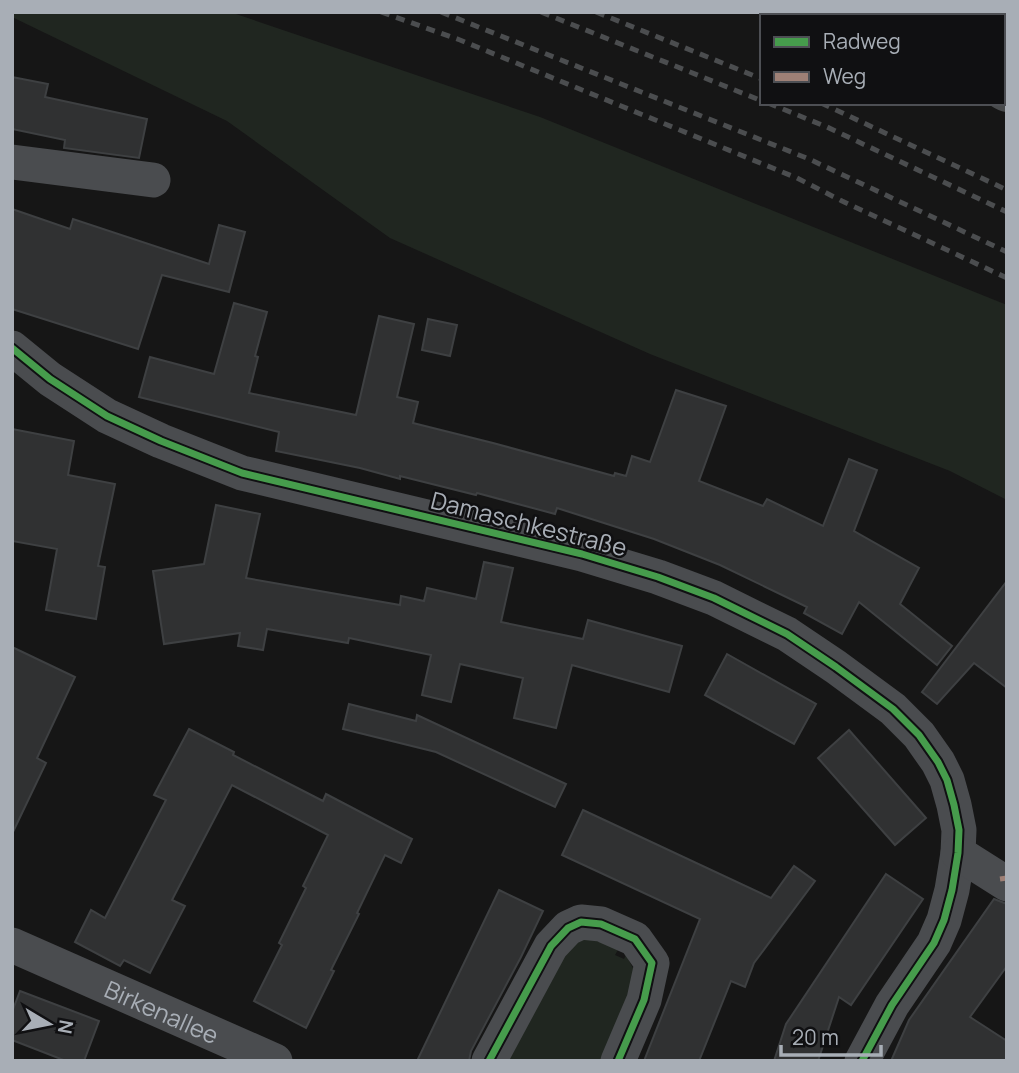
<svg xmlns="http://www.w3.org/2000/svg" width="1019" height="1073" font-family="Manrope,sans-serif">
	<rect width="100%" height="100%" fill="#161616"/>
	<!-- green -->
	<g fill="#202620">
		<polygon points="12,12 230,12 540,117 1007,305 1007,500 950,471 650,354 390,238 227,121 12,17"/>
		<polygon points="582,940 595,940 619,948 615,955 624,959 626,955 634,970 634,979 608,1061 500,1061 561,951"/>
	</g>
	<!-- building -->
	<g fill="#303132" stroke="#3e4042" stroke-width="2">
		<polygon points="12,77 48,84 45,97 147,119 139,158 64,148 65,140 12,129"/>
		<polygon points="12,209 70,229 73,219 209,264 219,225 245,232 229,292 162,275 138,349 12,309"/>
		<polygon points="234,303 267,312 255,356 258,357 249,393 356,415 379,316 414,324 397,397 418,402 413,423 493,443 614,476 615,473 626,476 632,456 650,462 676,390 726,406 699,481 763,506 767,499 823,526 849,459 877,470 854,531 919,568 900,604 952,646 937,665 859,602 842,634 804,613 807,607 720,565 654,539 557,508 555,514 477,493 476,495 400,476 400,479 360,468 276,451 279,432 139,397 150,357 214,374"/>
		<polygon points="428,319 457,325 450,356 422,350"/>
		<polygon points="12,429 74,441 68,475 115,484 98,566 105,567 96,619 46,610 57,549 12,541"/>
		<polygon points="216,505 260,514 246,578 400,605 401,596 424,601 427,588 476,599 484,562 513,568 501,622 583,639 588,620 682,646 669,692 572,665 556,728 514,718 523,678 460,664 451,702 422,695 431,655 349,638 348,643 267,629 263,650 238,646 240,633 164,644 153,571 204,564"/>
		<polygon points="1007,581 1007,688 974,663 937,704 922,692"/>
		<polygon points="12,647 75,677 37,758 46,763 12,834"/>
		<polygon points="727,654 816,704 794,744 705,695"/>
		<polygon points="349,704 416,721 417,715 566,784 555,807 436,752 343,729"/>
		<polygon points="189,729 234,752 233,755 323,801 326,794 412,839 401,863 385,855 357,913 359,914 331,970 334,971 306,1028 254,1001 282,945 279,943 306,888 303,886 328,835 232,785 172,900 185,906 150,973 124,960 120,966 75,942 91,910 105,918 166,800 154,795"/>
		<polygon points="849,730 926,818 895,845 818,758"/>
		<polygon points="583,810 771,898 794,866 815,881 754,963 745,987 731,981 699,1061 644,1061 700,919 562,855"/>
		<polygon points="886,874 923,899 851,1005 839,997 818,1061 774,1061 786,1024"/>
		<polygon points="499,890 543,911 521,957 471,1051 469,1061 417,1061"/>
		<polygon points="994,899 1007,904 1007,966 970,1017 1007,1041 1007,1061 891,1061 909,1020"/>
		<polygon points="20,991 99,1021 84,1061 66,1061 12,1040 12,1012"/>
	</g>
	<g fill="none" stroke-linecap="round" stroke-linejoin="round">
		<!-- street -->
		<g stroke="#4a4c4f" stroke-width="35">
			<polyline points="12,162 153,180"/>
			<polyline points="12,348 50,379 107,416 161,441 242,473 582,554 658,577 714,598 787,634 836,667 893,709 919,735 938,762 947,780 954,805 959,830 958,853 952,890 944,920 934,943 892,1005 862,1061"/>
			<polyline points="958,853 1007,884"/>
			<path id="s1" d="M12,945L275,1061"/>
			<polyline points="489,1061 551,946 568,928 581,922 601,924 635,939 652,963 644,1000 618,1061"/>
		</g>
		<!-- secondary -->
		<g stroke="#494b4d" stroke-width="38">
			<polyline points="809,12 818,16"/>
			<polyline points="1003,91 1007,93"/>
		</g>
		<!-- rail -->
		<g stroke="#4b4d4f" stroke-width="5" stroke-dasharray="9 7" stroke-linecap="butt">
			<polyline points="381,12 460,40 797,178 842,201 1007,278"/>
			<polyline points="441,12 809,159 1007,252"/>
			<polyline points="541,12 762,101"/>
			<polyline points="596,12 762,79"/>
			<polyline points="768,103 827,127 1007,212"/>
			<polyline points="821,103 1007,190"/>
		</g>
		<!-- quiet -->
		<polyline stroke="#9e8076" stroke-width="5" stroke-dasharray="10 5" stroke-linecap="butt" points="1000,879 1007,878"/>
		<defs>
			<g id="cycleway">
				<polyline points="12,348 50,379 107,416 161,441 242,473 582,554 658,577 714,598 787,634 836,667 893,709 919,735 938,762 947,780 954,805 959,830 958,853 952,890 944,920 934,943 892,1005 862,1061"/>
				<polyline points="489,1061 551,946 568,928 581,922 601,924 635,939 652,963 644,1000 618,1061"/>
			</g>
		</defs>
		<!-- cycleway casing -->
		<use href="#cycleway" stroke="#101012" stroke-width="11"/>
		<!-- cycleway -->
		<use href="#cycleway" stroke="#469c4c" stroke-width="7"/>
	</g>
	<g text-anchor="middle" dominant-baseline="central" stroke-width="5" stroke-linejoin="round" paint-order="stroke">
		<!-- street labels -->
		<g font-size="24" fill="#a8aeb6" stroke="#101012">
			<text transform="translate(529 523) rotate(14)">Damaschkestraße</text>
			<text stroke="none"><textPath href="#s1" startOffset="164">Birkenallee</textPath></text>
		</g>
	</g>
	<!-- border -->
	<rect width="1019" height="1073" fill="none" stroke="#a8aeb6" stroke-width="28"/>
	<!-- legend -->
	<rect x="760" y="14" width="245" height="91" fill="#101012" stroke="#4d4f54" stroke-width="2"/>
	<rect x="774" y="37" width="35" height="10" fill="#469c4c" stroke="#4d4f54" stroke-width="2"/>
	<text x="823" y="49" font-size="21" fill="#a8aeb6">Radweg</text>
	<rect x="774" y="72" width="35" height="10" fill="#9e8076" stroke="#4d4f54" stroke-width="2"/>
	<text x="823" y="84" font-size="21" fill="#a8aeb6">Weg</text>
	<!-- north arrow -->
	<g transform="translate(49 1024) rotate(100)" stroke="#101012" stroke-width="5" paint-order="stroke">
	<path d="M0-5L12 26L0 18L-12 26Z" fill="#a8aeb6"/>
	<text y="-10" font-size="19" font-weight="bold" text-anchor="middle" fill="#a8aeb6">N</text>
	</g>
	<!-- scale -->
	<path d="M781 1045v10h100v-10" fill="none" stroke="#a8aeb6" stroke-width="3.5"/>
	<text x="792" y="1045" font-size="21" fill="#a8aeb6" stroke="#101012" stroke-width="5" paint-order="stroke">20 m</text>
</svg>
